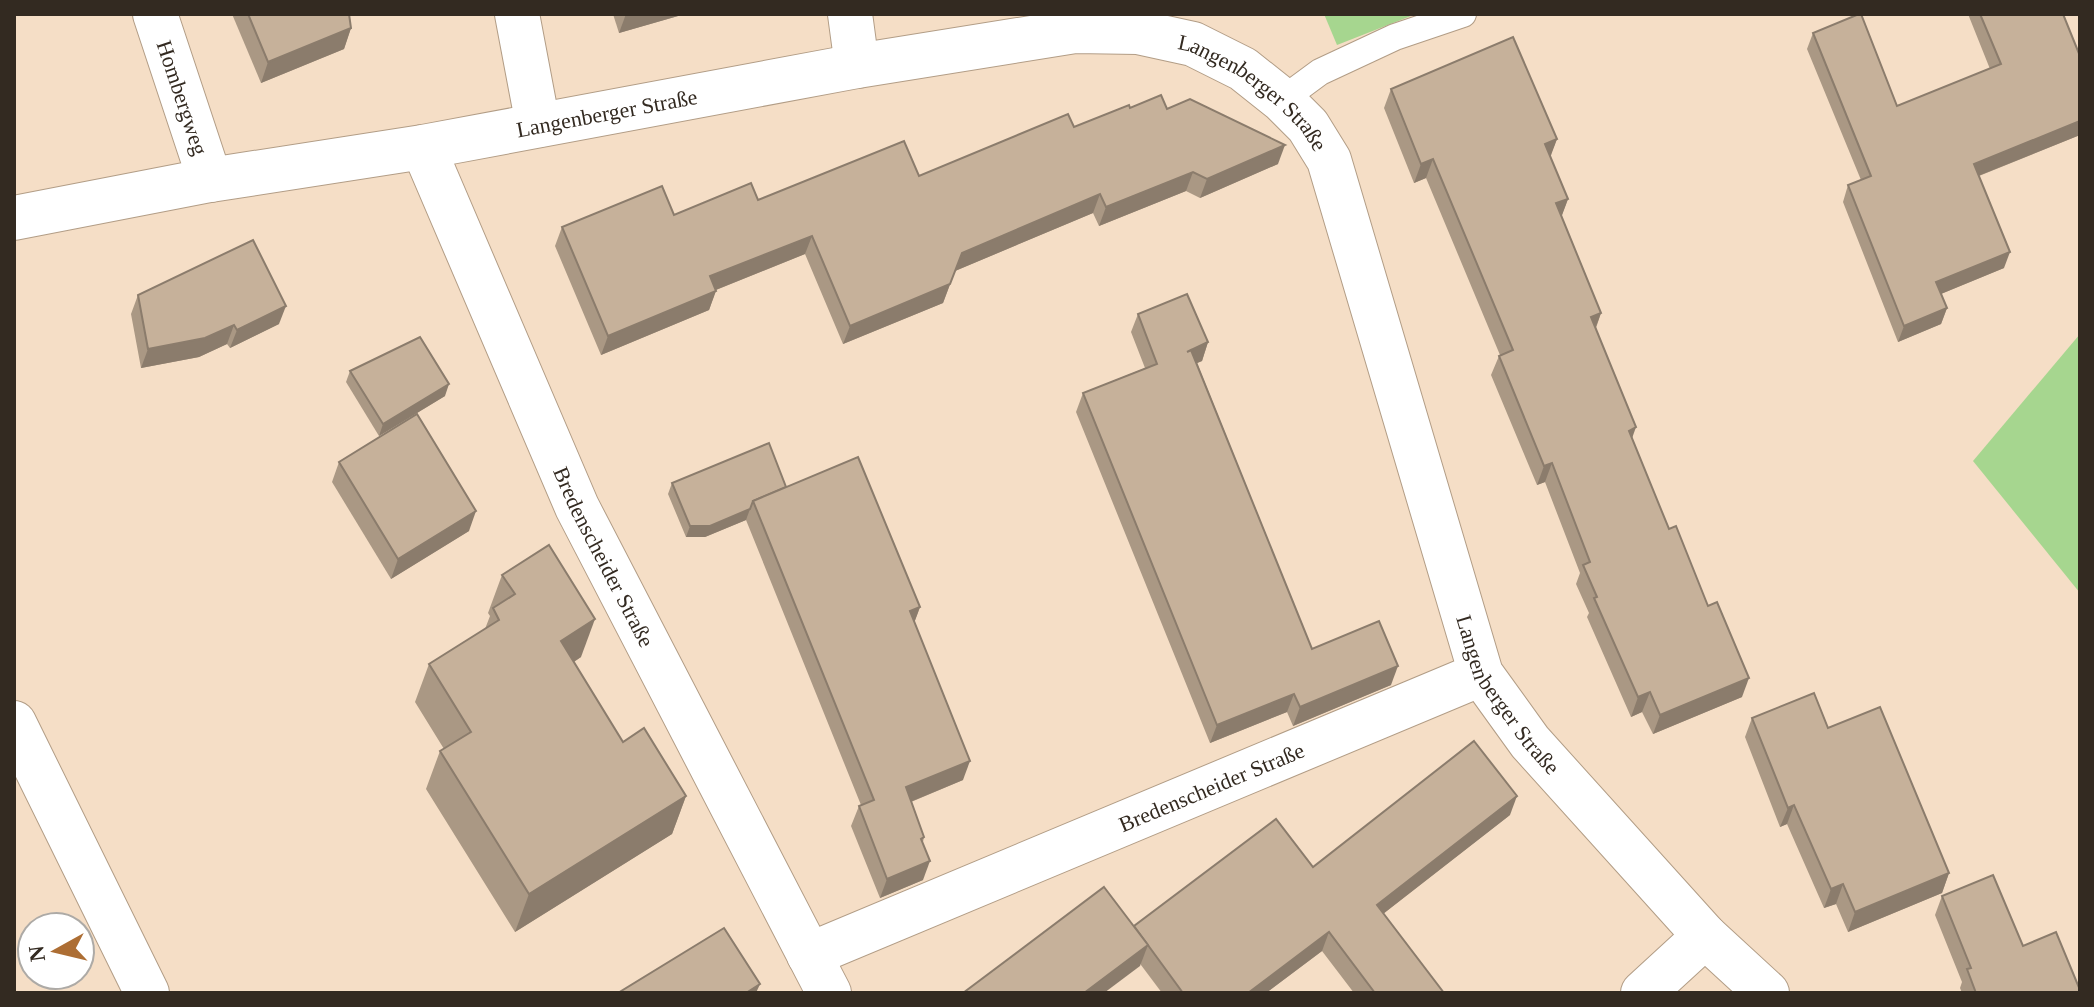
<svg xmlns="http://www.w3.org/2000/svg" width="2094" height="1007" font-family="'Times New Roman',serif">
	<rect width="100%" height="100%" fill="#f5dec6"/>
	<!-- green -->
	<g fill="#a6d68f">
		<polygon points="1324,14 1416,14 1337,45"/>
		<polygon points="2080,334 2080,593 1973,461"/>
	</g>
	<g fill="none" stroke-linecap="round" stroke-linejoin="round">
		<defs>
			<polyline id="lane" points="1282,100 1320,72 1395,37 1463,14"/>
			<g id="street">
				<path id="s1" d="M155,14L210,180"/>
				<polyline points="517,14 538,125"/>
				<polyline points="850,14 857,66"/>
				<path id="s2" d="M423,147L577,507L829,993"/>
				<path id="s3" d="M14,218L210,180L423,147L857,66L1075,31L1138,32L1193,44L1243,69L1282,100L1308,126L1329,160L1481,674L1530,742L1705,936L1767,993"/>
				<polyline points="14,723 147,993"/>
				<path id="s4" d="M809,955L1481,674"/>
				<polyline points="1643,993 1705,936"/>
			</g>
		</defs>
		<!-- lane casing -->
		<use href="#lane" stroke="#b29d86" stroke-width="28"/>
		<!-- street casing -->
		<use href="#street" stroke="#b29d86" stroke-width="46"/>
		<!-- lane -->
		<use href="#lane" stroke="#fff" stroke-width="26"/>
		<!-- street -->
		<use href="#street" stroke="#fff" stroke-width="44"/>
	</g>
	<!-- wall -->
	<g fill="#aa9884">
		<polygon points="232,14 349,14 351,28 344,49 261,83"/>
		<polygon points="613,14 685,14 619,33"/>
		<polygon points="1968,14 2063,14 2080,56 2080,135 1979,176 2004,268 1941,294 1947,308 1941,324 1898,342 1843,202 1848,185 1861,180 1807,49 1813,33 1897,106 1990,69"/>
		<polygon points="1391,89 1557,139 1550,156 1568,199 1561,217 1601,313 1596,328 1632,439 1669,529 1742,697 1653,734 1642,712 1631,717 1587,617 1589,613 1576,584 1580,573 1545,482 1537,485 1491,375 1499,356 1500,355 1426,178 1414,183 1384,108"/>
		<polygon points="1130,108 1167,109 1278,164 1200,198 1186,191 1099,226 1093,213 955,271 943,303 843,344 805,254 716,290 709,310 601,355 555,246 562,227 674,215 758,200 919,176 1074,127"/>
		<polygon points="138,295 279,324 230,348 227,344 199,357 141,368 131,314"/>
		<polygon points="1138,314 1208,342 1202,361 1197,363 1312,649 1391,685 1293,726 1287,712 1210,743 1076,412 1083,393 1145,368 1131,332"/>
		<polygon points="350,371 445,396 379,436 346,382"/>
		<polygon points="339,462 469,531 391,579 332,482"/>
		<polygon points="672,483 786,487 920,607 914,623 963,780 911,802 924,837 923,842 923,880 880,898 851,826 859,806 861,805 746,520 705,537 686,537 668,494"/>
		<polygon points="502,575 581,657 574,662 623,742 686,796 672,834 515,932 426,789 440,751 444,749 415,702 429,664 485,629 490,616 488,613"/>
		<polygon points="1752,718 1828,728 1949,873 1942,893 1848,932 1836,904 1824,908 1787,824 1780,827 1745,737"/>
		<polygon points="1510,815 1383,914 1444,993 1354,993 1322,951 1266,993 1162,993 1141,965 1134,926 1313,867"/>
		<polygon points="1942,896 2023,946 2080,993 1962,993 1960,988 1962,982 1935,915"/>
	</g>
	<!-- shaded-wall -->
	<g fill="#8b7c6c">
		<polygon points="626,14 685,14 619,33"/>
		<polygon points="351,28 344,49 261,83 268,62"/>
		<polygon points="2080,121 2080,135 1968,180 1974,164"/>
		<polygon points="1557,139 1550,158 1545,144"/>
		<polygon points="1285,145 1278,164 1200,198 1207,179"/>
		<polygon points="1433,159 1426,178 1414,183 1421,164"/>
		<polygon points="1193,172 1186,191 1099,226 1106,207"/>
		<polygon points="1100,194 1093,213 955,271 943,303 843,344 850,326 962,253"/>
		<polygon points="1568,199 1561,218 1556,203"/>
		<polygon points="812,236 805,254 703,295 710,276"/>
		<polygon points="2010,252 2004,268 1931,298 1936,282"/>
		<polygon points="716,291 709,310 601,355 608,336"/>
		<polygon points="286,306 279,324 230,348 237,330"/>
		<polygon points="1947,308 1941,324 1898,342 1904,326"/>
		<polygon points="1601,313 1594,332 1591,317"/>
		<polygon points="234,325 227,344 199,357 141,368 148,349"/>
		<polygon points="1208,342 1202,361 1180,370 1187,352"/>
		<polygon points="449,384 445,396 379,436 383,424"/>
		<polygon points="1636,427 1629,447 1629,431"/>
		<polygon points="1552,463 1545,482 1537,485 1544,466"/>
		<polygon points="750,509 746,520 705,537 686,537 690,526"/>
		<polygon points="476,511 469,531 391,579 398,559"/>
		<polygon points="920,607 913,626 910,611"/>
		<polygon points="595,619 581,657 547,679 561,641"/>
		<polygon points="1398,666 1391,685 1293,726 1300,707"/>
		<polygon points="1749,678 1742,697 1653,734 1660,715"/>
		<polygon points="1650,692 1642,712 1631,717 1638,697"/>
		<polygon points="1294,694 1287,712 1210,743 1217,725"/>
		<polygon points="970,761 963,780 898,807 906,787"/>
		<polygon points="686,796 672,834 515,932 529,894"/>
		<polygon points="1517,796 1510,815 1370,924 1377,905"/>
		<polygon points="1794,805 1787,824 1780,827 1788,808"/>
		<polygon points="930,861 923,880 880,898 887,879"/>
		<polygon points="1949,873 1942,893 1848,932 1855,912"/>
		<polygon points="1843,884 1836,904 1824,908 1831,889"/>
		<polygon points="1329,932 1322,951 1266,993 1248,993"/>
		<polygon points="1148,945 1140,966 1104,993 1084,993"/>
		<polygon points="760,984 756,993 746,993"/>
	</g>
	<!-- building -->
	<g fill="#c6b19a" stroke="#8b7c6c" stroke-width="2">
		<polygon points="248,14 349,14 351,28 268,62"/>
		<polygon points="1859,14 1861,14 1897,106 2001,64 1980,14 2063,14 2080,56 2080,121 1974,164 2010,252 1936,282 1947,308 1904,326 1848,185 1871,176 1813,33"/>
		<polygon points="1513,37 1557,139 1545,144 1568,199 1556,203 1601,313 1591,317 1636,427 1629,431 1669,529 1676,526 1708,606 1717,602 1749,678 1660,715 1650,692 1638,697 1594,598 1597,597 1583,565 1590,562 1552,463 1544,466 1499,356 1513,350 1433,159 1421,164 1391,89"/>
		<polygon points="1161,95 1167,109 1190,99 1285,145 1207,179 1193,172 1106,207 1100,194 962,253 950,284 850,326 812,236 710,276 716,291 608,336 562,227 662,186 674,215 751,183 758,200 904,141 919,176 1068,114 1074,127 1129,105 1130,108"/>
		<polygon points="253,240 286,306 237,330 234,325 205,338 148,349 138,295"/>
		<polygon points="1187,294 1208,342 1187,352 1191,350 1312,649 1379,621 1398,666 1300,707 1294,694 1217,725 1083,393 1157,364 1138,314"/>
		<polygon points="420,337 449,384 383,424 350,371"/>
		<polygon points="417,414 476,511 398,559 339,462"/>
		<polygon points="769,443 786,487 753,501 750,509 710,526 690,526 672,483"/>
		<polygon points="858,457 920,607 910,611 970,761 906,787 924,837 921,839 930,861 887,879 859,806 874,800 753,501"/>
		<polygon points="549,545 595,619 561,641 623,742 644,728 686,796 529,894 440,751 471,732 429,664 499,620 493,608 515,594 502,575"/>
		<polygon points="1814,693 1828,728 1880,707 1949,873 1855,912 1843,884 1831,889 1794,805 1788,808 1752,718"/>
		<polygon points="1474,741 1517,796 1377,905 1444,993 1375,993 1329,932 1248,993 1183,993 1134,926 1276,819 1313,867"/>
		<polygon points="1993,875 2023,946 2056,932 2080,990 2080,993 1976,993 1967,969 1971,968 1942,896"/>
		<polygon points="1104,887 1148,945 1084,993 963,993"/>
		<polygon points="724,928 760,984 746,993 618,993"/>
	</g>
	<g text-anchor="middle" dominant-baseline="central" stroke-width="7" stroke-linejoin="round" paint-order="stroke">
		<!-- street labels -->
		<g font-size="22" fill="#332a21" stroke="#fff">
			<text stroke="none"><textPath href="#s1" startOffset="88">Hombergweg</textPath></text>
			<text stroke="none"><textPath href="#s3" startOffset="1274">Langenberger Straße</textPath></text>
			<text stroke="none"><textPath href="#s3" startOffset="602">Langenberger Straße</textPath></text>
			<text stroke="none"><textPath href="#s2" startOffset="448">Bredenscheider Straße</textPath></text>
			<text stroke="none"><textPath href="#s3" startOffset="1946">Langenberger Straße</textPath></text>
			<text stroke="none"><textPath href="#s4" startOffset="436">Bredenscheider Straße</textPath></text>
		</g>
	</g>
	<!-- border -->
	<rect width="2094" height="1007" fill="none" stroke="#332a21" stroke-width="32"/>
	<!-- north arrow -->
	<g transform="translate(56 951) rotate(262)"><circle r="38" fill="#ffffff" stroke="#adaaa6" stroke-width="2"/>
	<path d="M0-6L14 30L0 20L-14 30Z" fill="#ad6e34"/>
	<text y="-12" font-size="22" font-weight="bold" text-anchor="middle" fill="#332a21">N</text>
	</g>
</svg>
